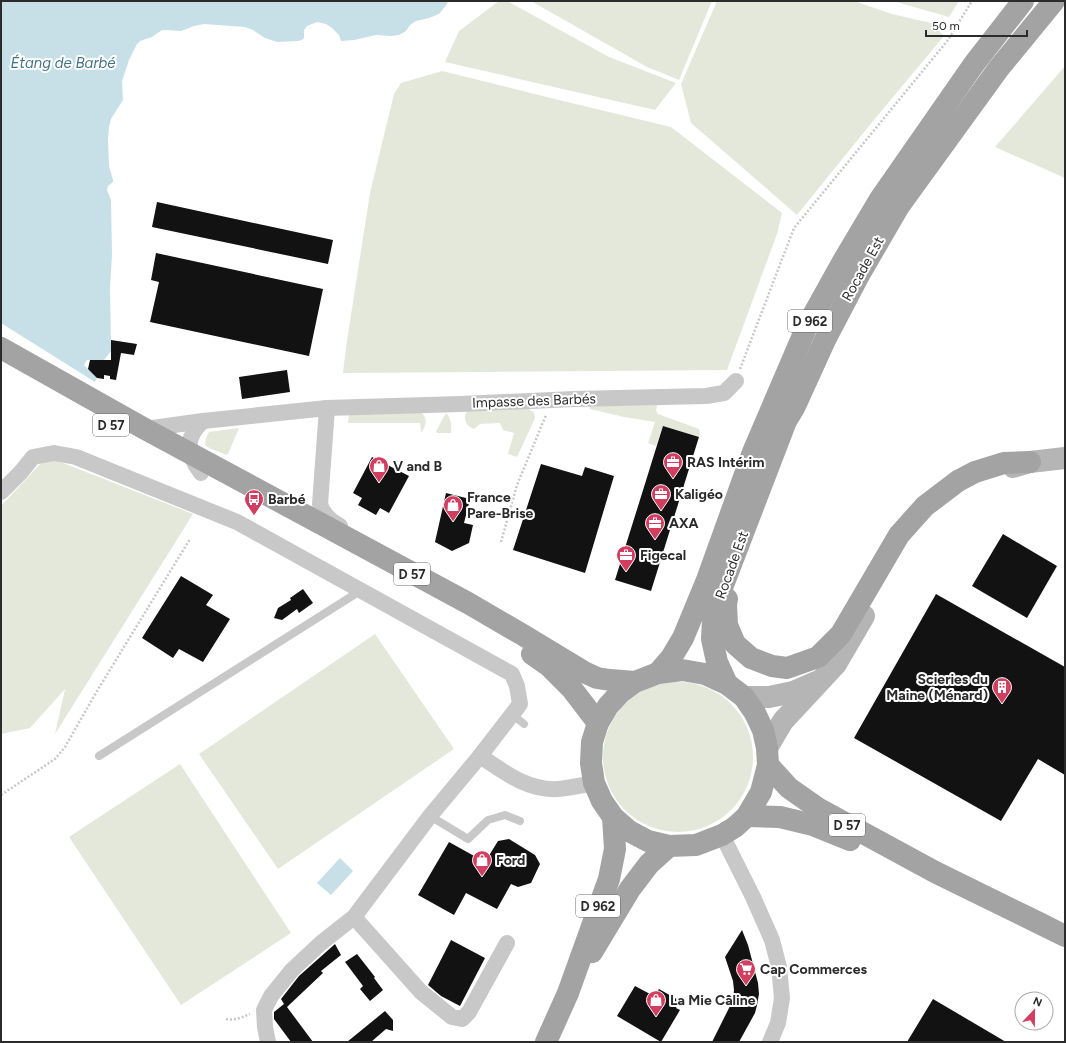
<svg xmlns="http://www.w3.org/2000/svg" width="1066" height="1043" font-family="Figtree,sans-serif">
	<rect width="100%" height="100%" fill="#fff"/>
	<!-- green -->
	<g fill="#e4e8da">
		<polygon points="499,1 507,1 609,57 676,83 655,110 445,62 459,31"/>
		<polygon points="531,1 712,1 679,80 647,67"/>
		<polygon points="717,1 854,1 892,14 931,23 944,36 873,121 797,215 691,123 681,84"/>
		<polygon points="893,1 959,1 949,17"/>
		<polygon points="1065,66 1065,178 995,147"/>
		<polygon points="442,71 559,100 671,127 782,213 777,234 727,370 343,373 346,347 370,193 394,94 401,83"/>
		<polygon points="657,405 656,411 658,414 699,429 700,433 699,437 663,426 656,446 648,443 655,422 624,417 590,409 589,407 590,406"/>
		<path d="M529,409L534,413L535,418L517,457L508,454L514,433L503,430L500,423H498L480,424L474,429C465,426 462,417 468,410Z"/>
		<path d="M420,411C428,418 427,425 421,433L420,423H348L349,414Z"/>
		<path d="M446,413C451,418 452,426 451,433H437L436,431Z"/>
		<polygon points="239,428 228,454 227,455 211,449 205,445 206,438 209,432"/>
		<polygon points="53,459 193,514 55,734 65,689 30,728 1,734 1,506 43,461"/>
		<polygon points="375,634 454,749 278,869 199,754"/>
		<circle cx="678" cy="757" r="75"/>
		<polygon points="180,764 291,933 181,1005 69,837"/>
	</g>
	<!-- water -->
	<g fill="#c7dfe6">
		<polygon points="1,1 448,1 447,4 439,14 429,18 416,21 410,25 406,31 399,35 391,36 376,35 354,40 341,41 339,35 332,28 326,24 317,22 307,26 304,30 304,38 302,40 298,41 277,42 265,38 253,30 245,27 204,24 194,26 181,31 166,30 162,30 152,37 140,41 137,44 129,60 122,81 123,100 111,119 109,127 108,140 109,166 113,180 113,182 108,186 107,190 111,200 112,255 110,287 111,351 104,360 87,360 84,365 97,378 95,382 1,323"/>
		<polygon points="340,858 353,871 331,895 317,883"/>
	</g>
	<!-- building -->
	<g fill="#121212">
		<polygon points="157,202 333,240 328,264 152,227"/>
		<polygon points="156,253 323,289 309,356 150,322 159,282 151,280"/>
		<polygon points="111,340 137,344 134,355 121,353 116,380 110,379 110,376 104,375 104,379 97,378 88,369 90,360 111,360"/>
		<polygon points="287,370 290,392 242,399 239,377"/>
		<polygon points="663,426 699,437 651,591 615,580"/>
		<polygon points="372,457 409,476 389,513 380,508 376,515 358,505 362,498 353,493"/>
		<polygon points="541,464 582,476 585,467 614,476 585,573 513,550"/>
		<polygon points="446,493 470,499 464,523 473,525 469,543 452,551 435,542"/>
		<polygon points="1003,534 1057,566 1027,618 972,586"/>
		<polygon points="181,576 213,595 206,605 230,619 203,662 179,649 173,658 142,638"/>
		<polygon points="303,589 313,603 299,613 297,609 282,620 274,618 278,608 291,600 290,598"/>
		<polygon points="936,594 1065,667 1065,775 1038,759 1001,821 854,738"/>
		<polygon points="509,839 535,855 540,864 531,883 518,887 511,884 497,909 466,893 454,915 418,895 449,842 485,862 498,841"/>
		<polygon points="742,930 748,945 758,983 759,994 757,1005 755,1013 739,1042 712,1042 733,1000 734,990 733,981 725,957"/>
		<polygon points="451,940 485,958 460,1006 441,996 428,985"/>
		<polygon points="335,944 341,955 321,971 323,973 287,1007 313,1042 291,1042 274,1019 274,1012 284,1004 281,999 299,976"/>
		<polygon points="357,954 375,977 374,978 383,990 370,1001 360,989 363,986 345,962"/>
		<polygon points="635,986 650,994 651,992 655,995 659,989 680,1001 676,1008 680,1010 661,1042 617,1016"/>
		<polygon points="933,999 1006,1042 907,1042"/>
		<polygon points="385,1011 393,1020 393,1031 386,1029 371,1042 347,1042"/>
	</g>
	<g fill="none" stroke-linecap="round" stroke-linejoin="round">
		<!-- path -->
		<g stroke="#c8c8c8" stroke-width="2.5" stroke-dasharray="2 2" stroke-linecap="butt">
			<polyline points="740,369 794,228 948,40 972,1"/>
			<polyline points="501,542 517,485 546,415"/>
			<polyline points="1,795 55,759 65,747 97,691 190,539"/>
			<path d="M226,1019C235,1021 242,1017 250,1014"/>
		</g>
		<!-- lane -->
		<g stroke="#c8c8c8" stroke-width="8">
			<polyline points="512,714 524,724"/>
			<polyline points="99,756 360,591"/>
			<polyline points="430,816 468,839 488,820 505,815 520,821"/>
		</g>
		<!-- street -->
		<g stroke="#c8c8c8" stroke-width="16">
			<path d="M327,408L320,504C323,515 331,521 340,526"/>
			<polyline points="145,429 203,421 327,408 460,404 574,399 706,396 724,393 736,381"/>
			<path d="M201,473C187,455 184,438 203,421"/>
			<polyline points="1,492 21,472 33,457 54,453 76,457 237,522 512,674 517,686 520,704 480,756 430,816 354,917 321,943 292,970 271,996 264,1010 265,1027 268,1042"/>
			<path d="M480,756C504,772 528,791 558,789C570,788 583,785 594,783"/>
			<polyline points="722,835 753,897 772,940 779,967 782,998 778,1023 770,1042"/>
			<polyline points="354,917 421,992 452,1017 462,1019 469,1012 507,943"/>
		</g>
		<!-- secondary -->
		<g stroke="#b5b5b5" stroke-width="22">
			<polyline points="1013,467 1030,462 1065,458"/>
			<polyline points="744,697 769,697 793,692 816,682"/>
			<polyline points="767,748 783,721 836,664 864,616"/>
		</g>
		<!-- primary -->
		<g stroke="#a3a3a3" stroke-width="22">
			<polyline points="1,348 145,429 468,603 523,635 584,672 597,678 610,680 635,682"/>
			<polyline points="727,599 726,604 727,625 735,644 751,658 772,666 787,668 818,657 841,634 899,535 925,506 958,481 975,472 1004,463 1030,462"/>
			<polyline points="532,654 549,666 572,689 598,723"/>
			<polyline points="658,673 671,658 683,638 707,580 753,452 807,326 842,263 880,199 974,64 1023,1"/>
			<polyline points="727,684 717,662 712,639 713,620 723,585 786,421 795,406 825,340 859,275 899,206 999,68 1054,1"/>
			<polyline points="768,765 789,788 819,809 935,872 1039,923 1065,936"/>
			<polyline points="747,816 780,817 813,825 850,840"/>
			<polyline points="592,952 630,889 649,864 669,846"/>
			<polyline points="546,1042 568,993 609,879 615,849 613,817 602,801 594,783 591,763 592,742 598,723 608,706 620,693 635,682 658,673 682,670 705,674 727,684 744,697 755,713 763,730 767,748 768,765 761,792 747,816 735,827 722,835 696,845 669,846 648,841 629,831 613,817"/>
		</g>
	</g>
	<!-- icons -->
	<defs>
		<symbol id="office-pin" viewBox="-11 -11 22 30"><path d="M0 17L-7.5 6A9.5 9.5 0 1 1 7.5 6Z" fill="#d33d5f" stroke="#fff"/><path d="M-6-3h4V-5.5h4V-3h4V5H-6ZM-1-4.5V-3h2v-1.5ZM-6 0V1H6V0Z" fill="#fff"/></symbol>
		<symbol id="shop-pin" viewBox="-11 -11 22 30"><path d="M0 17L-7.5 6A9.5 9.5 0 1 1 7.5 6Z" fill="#d33d5f" stroke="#fff"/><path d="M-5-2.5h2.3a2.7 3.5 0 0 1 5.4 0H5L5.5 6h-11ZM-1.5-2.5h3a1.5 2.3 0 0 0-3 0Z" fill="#fff"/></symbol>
		<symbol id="bus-pin" viewBox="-11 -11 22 30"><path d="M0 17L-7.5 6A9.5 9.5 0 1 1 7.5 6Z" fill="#d33d5f" stroke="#fff"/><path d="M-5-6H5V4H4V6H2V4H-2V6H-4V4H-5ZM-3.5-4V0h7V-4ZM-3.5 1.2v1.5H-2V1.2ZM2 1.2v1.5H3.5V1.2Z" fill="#fff"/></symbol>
		<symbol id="building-pin" viewBox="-11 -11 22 30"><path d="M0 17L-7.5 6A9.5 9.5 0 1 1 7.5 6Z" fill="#d33d5f" stroke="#fff"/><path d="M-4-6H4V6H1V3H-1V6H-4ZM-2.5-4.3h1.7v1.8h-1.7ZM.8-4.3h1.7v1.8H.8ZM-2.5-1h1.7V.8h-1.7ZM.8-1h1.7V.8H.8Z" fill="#fff"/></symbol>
		<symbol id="supermarket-pin" viewBox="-11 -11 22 30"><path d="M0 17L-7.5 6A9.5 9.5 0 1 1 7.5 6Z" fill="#d33d5f" stroke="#fff"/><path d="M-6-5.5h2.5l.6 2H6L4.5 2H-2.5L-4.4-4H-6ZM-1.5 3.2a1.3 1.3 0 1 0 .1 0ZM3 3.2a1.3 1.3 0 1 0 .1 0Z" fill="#fff"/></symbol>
	</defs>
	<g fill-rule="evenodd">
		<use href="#office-pin" x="662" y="451" width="22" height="30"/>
		<use href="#shop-pin" x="368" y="455" width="22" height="30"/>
		<use href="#office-pin" x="650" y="483" width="22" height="30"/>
		<use href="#bus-pin" x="243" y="488" width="22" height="30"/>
		<use href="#shop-pin" x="442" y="494" width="22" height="30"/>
		<use href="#office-pin" x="644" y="512" width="22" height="30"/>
		<use href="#office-pin" x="615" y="544" width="22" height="30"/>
		<use href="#building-pin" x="991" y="676" width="22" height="30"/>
		<use href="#shop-pin" x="471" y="849" width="22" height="30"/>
		<use href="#supermarket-pin" x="735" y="958" width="22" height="30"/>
		<use href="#shop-pin" x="645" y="989" width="22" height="30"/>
	</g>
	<g text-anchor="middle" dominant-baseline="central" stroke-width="4" stroke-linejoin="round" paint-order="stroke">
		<!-- shield labels -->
		<g fill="#fff" stroke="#6b6b6b" stroke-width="1">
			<rect x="788" y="310" width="44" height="22" rx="3"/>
			<rect x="93" y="414" width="36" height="22" rx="3"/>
			<rect x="394" y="563" width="36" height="22" rx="3"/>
			<rect x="829" y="814" width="36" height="22" rx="3"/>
			<rect x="576" y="895" width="44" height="22" rx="3"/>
		</g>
		<g font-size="13" font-weight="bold" fill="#2b2b2b">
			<text x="810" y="321">D 962</text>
			<text x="111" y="425">D 57</text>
			<text x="412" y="574">D 57</text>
			<text x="847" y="825">D 57</text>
			<text x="598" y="906">D 962</text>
		</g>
		<!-- street labels -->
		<g font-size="14" fill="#2b2b2b" stroke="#fff">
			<text transform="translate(863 269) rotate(-61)">Rocade Est</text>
			<text transform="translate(534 401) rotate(-2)">Impasse des Barbés</text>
			<text transform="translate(732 565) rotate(-70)">Rocade Est</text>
		</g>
		<!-- poi labels -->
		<g font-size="14" font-weight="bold" fill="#2b2b2b" stroke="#fff" text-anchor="start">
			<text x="687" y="462">RAS Intérim</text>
			<text x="393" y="466">V and B</text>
			<text x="675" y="494">Kaligéo</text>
			<text x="467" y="497">France<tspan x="467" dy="16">Pare-Brise</tspan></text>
			<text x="268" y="499">Barbé</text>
			<text x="669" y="523">AXA</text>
			<text x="640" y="555">Figecal</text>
			<text x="988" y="679" text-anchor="end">Scieries du<tspan x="988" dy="16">Maine (Ménard)</tspan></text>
			<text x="496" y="860">Ford</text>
			<text x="760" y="969">Cap Commerces</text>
			<text x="670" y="1000">La Mie Câline</text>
		</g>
		<!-- water labels -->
		<g font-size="15" font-style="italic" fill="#427584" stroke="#fff">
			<text x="63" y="63">Étang de Barbé</text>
		</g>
	</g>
	<!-- border -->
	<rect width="1066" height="1043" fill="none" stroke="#2b2b2b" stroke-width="4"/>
	<!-- north arrow -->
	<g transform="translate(1034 1011) rotate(22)"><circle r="19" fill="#ffffff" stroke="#aaaaaa"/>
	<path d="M0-3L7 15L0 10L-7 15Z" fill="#d33d5f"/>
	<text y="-6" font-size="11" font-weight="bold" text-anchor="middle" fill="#2b2b2b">N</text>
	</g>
	<!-- scale -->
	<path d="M926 30v6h101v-6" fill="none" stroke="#2b2b2b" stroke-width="2"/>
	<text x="932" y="30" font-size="12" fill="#2b2b2b" stroke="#ffffff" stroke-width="3" paint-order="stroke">50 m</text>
</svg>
